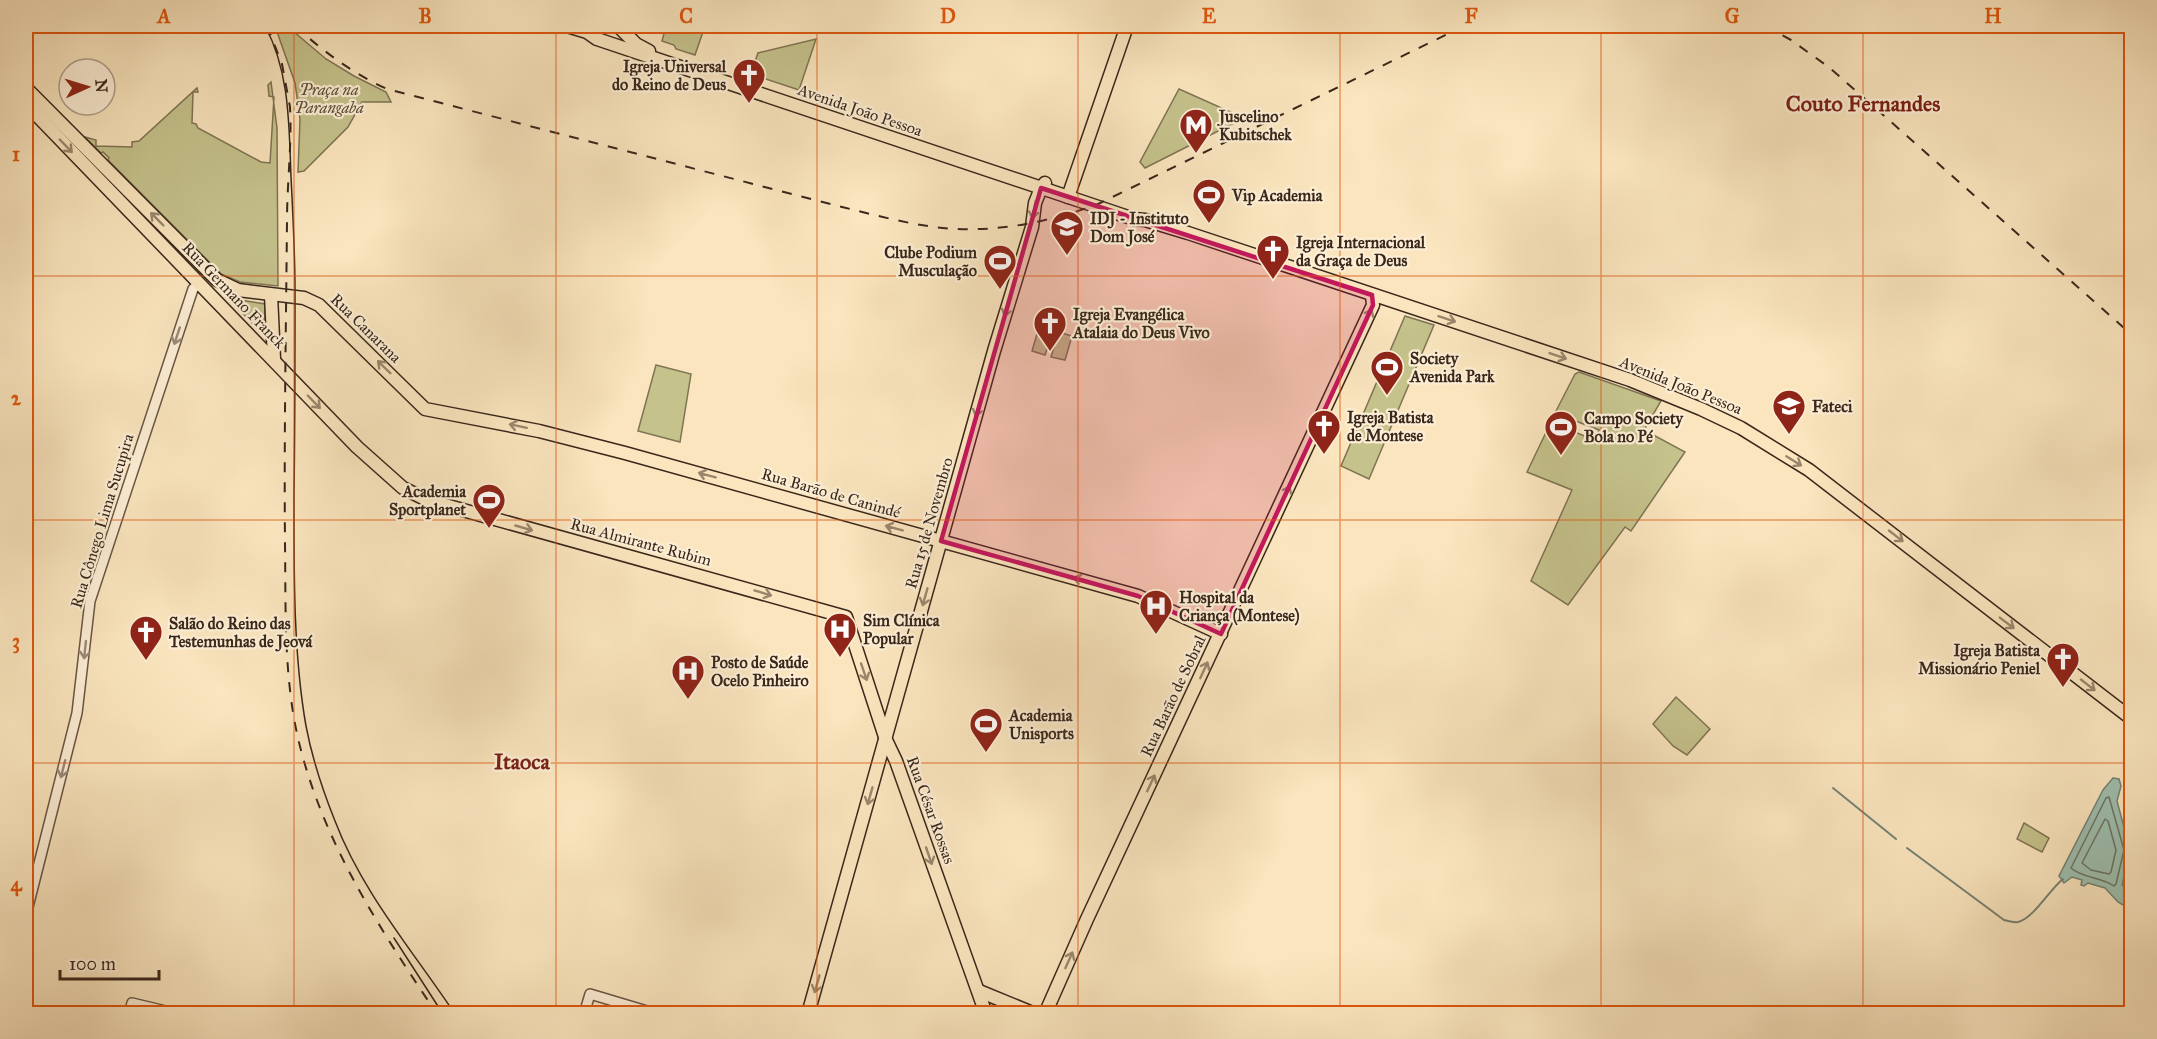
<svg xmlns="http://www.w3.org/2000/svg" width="2157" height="1039" font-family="'IM FELL Great Primer',serif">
	<rect width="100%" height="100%" fill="#fae5be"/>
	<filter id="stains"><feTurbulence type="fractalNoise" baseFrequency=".00333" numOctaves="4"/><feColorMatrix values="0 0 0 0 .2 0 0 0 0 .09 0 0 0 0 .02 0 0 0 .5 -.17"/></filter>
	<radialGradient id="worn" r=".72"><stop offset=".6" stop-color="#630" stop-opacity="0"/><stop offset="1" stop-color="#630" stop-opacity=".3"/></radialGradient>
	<!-- green -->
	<g fill="#c5c28c" stroke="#7f7454" stroke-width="1.5">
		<polygon points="275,26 287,26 326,59 354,76 386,92 391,102 362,102 348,127 304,171 298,172 300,119 295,83"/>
		<polygon points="666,26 705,26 695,55 676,49 674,45 662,41"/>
		<polygon points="816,39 799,90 760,77 762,71 753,67 758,53"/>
		<polygon points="271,82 277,128 278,286 240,282 221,274 108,160 109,158 103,152 101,153 85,137 96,140 96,146 132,147 132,142 139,141 197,88 198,92 193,92 192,123 196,124 198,128 261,162 270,163 274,97 269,96 268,85"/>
		<polygon points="1179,89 1244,118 1145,168 1140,162"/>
		<polygon points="228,298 265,304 264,334 263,334"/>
		<polygon points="1405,316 1434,325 1369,479 1341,466"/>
		<polygon points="1039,327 1053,331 1045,355 1032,351"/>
		<polygon points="1058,332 1072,336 1065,360 1051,357"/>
		<polygon points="656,365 691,374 680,442 638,431"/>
		<polygon points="1579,372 1661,401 1644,430 1685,452 1631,531 1625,527 1568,605 1531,581 1572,490 1527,472 1551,422 1594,440 1599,430 1555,413 1575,374"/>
		<polygon points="1676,697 1710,729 1687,755 1673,746 1653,724"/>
		<polygon points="2024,823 2049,838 2042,852 2017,839"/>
	</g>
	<!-- water -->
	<polygon fill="#9ebfaf" stroke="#768274" stroke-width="1.5" points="2113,778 2119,779 2121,786 2117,801 2130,850 2122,885 2131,892 2131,910 2118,902 2105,888 2088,883 2084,886 2081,885 2082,880 2072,877 2064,883 2059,876 2103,790"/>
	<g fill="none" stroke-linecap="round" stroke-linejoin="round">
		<!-- shore -->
		<g stroke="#6c7365" stroke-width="1.5">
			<path d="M2109,797L2124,850L2116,884L2114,886C2101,877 2082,878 2071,868L2106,798Z"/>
			<polygon points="2105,819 2108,821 2116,850 2111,872 2109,874 2091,870 2082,863"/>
		</g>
		<!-- stream -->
		<g stroke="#768274" stroke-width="2">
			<polyline points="1833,788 1896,839"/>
			<path d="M1907,848L2004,920C2008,921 2014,923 2018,922C2034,918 2050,889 2063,879"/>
		</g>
		<defs>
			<g id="minor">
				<polyline points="26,915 77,713 90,601 193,289 199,283"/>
				<polyline points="129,1014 132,1003 178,1014"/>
				<polyline points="584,1014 590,994 657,1014"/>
			</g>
			<g id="major">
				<polyline points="567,26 587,32 597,39 1134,219 1145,220 1188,233 1630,380 1701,409 1741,428 1809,470 2132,719"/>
				<polyline points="618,26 636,44 649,51"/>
				<polyline points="26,88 217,280 238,290 304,298 319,305 425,409 539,431 625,453 1138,596 1221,634"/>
				<polyline points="26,104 357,447 403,488 427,500 846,617 886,740 896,761 986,1014"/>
				<polyline points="1068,197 1127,26"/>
				<polyline points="271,295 274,359"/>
				<polyline points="979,991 1035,1014"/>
				<polyline points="808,1014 994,351 1032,227 1035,203 1041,188 1045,183"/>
				<polyline points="1045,1014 1087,919 1373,305 1372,295"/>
			</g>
		</defs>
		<!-- minor casing -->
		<use href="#minor" stroke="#695644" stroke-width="12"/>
		<!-- major casing -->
		<use href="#major" stroke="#39271b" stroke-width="15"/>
		<!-- minor -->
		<use href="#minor" stroke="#fceed5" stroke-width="9"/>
		<!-- major -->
		<use href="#major" stroke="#fae5be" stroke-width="12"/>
		<!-- tram -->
		<g stroke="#39271b" stroke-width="1.5">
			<path d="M265,26C290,72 289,126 291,177C293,215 295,253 295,291C295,359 295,426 294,493C294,569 293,652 306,726C312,758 323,791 335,821C362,892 413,951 455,1014"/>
			<polyline points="394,938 443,1014"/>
		</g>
		<!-- rail -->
		<g stroke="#39271b" stroke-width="2" stroke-dasharray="10 10" stroke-linecap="butt">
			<path d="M267,26L282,64L290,107C292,145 287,183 287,221C286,328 284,435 285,543C286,614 283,685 302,754C328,850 382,932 437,1014"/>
			<path d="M295,26C323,51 352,73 387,89L842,207C879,216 918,227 956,229C1005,231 1050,221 1096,205L1464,26"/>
			<polyline points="1765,26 1791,40 1830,68 2132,335"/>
		</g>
	</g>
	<!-- one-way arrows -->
	<defs><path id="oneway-shaft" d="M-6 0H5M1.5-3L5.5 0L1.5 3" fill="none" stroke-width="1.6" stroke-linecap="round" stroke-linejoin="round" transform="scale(1.5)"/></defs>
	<g stroke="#9a866c">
		<use href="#oneway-shaft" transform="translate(66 146) rotate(46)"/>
		<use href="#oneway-shaft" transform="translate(1034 210) rotate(100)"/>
		<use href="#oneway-shaft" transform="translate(157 219) rotate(-135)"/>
		<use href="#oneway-shaft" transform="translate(1007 308) rotate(106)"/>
		<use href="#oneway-shaft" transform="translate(1368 317) rotate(-65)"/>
		<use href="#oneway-shaft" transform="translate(1447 319) rotate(18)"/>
		<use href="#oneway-shaft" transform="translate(1558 356) rotate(19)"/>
		<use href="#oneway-shaft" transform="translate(384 367) rotate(-136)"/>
		<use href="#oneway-shaft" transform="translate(314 402) rotate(46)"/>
		<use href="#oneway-shaft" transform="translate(978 408) rotate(106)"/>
		<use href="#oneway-shaft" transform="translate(518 426) rotate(-168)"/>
		<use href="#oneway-shaft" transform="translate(1794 461) rotate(32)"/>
		<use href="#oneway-shaft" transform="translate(707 475) rotate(-165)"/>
		<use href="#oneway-shaft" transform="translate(1286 494) rotate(-65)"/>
		<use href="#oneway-shaft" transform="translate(524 528) rotate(16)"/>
		<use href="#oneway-shaft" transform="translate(894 528) rotate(-165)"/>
		<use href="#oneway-shaft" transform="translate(1896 536) rotate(38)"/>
		<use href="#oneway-shaft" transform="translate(1082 580) rotate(-164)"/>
		<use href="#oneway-shaft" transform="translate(763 593) rotate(17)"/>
		<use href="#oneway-shaft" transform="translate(925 597) rotate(106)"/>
		<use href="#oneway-shaft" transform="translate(2007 623) rotate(37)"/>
		<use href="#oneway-shaft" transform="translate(1204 670) rotate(-65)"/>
		<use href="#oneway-shaft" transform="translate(864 672) rotate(71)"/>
		<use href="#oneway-shaft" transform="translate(2088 685) rotate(38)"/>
		<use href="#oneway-shaft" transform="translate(1151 783) rotate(-65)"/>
		<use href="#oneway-shaft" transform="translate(870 796) rotate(106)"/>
		<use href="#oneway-shaft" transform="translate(929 856) rotate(71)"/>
		<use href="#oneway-shaft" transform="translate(1069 960) rotate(-66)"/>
		<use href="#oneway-shaft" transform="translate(817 984) rotate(106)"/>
	</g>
	<g stroke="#9a8a78">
		<use href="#oneway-shaft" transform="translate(177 336) rotate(108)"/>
		<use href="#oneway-shaft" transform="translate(85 650) rotate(96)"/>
		<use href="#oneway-shaft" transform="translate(63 769) rotate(104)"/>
	</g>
	<!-- marked area -->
	<path fill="#c2185b" fill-opacity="0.2" stroke="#c2185b" stroke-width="4.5" stroke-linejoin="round" d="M1041,188L1372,295L1373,305L1221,634L1138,596L941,541Z"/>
	<!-- grid -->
	<path fill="none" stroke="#df560d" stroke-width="1.5" stroke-opacity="0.55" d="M294,26V1014M556,26V1014M817,26V1014M1078,26V1014M1340,26V1014M1601,26V1014M1863,26V1014M26,276H2132M26,520H2132M26,763H2132"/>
	<!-- icons -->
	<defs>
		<symbol id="church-pin" viewBox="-11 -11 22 30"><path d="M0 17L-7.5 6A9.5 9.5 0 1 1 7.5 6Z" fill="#8f2418" stroke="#fceed5"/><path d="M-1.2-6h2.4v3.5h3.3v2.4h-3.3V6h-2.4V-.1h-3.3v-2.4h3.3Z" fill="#fff"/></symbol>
		<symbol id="metro-pin" viewBox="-11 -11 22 30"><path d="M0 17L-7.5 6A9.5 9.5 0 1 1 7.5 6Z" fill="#8f2418" stroke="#fceed5"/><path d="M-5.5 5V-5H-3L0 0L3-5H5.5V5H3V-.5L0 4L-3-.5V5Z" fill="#fff"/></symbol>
		<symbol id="stadium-pin" viewBox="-11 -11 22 30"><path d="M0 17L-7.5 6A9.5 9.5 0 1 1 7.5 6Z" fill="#8f2418" stroke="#fceed5"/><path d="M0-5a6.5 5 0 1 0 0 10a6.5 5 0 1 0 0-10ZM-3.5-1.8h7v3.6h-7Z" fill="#fff"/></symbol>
		<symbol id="university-pin" viewBox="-11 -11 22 30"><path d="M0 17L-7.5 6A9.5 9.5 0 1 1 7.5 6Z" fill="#8f2418" stroke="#fceed5"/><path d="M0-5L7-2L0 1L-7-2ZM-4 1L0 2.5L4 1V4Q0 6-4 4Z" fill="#fff"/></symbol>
		<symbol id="hospital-pin" viewBox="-11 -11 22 30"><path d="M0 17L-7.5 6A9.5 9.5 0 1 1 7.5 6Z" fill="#8f2418" stroke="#fceed5"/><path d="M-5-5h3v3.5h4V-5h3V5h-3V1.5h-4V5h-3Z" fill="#fff"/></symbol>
	</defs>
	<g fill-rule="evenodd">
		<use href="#church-pin" x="730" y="56" width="38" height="52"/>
		<use href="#metro-pin" x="1177" y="106" width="38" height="52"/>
		<use href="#stadium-pin" x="1190" y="176" width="38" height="52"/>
		<use href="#university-pin" x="1048" y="208" width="38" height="52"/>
		<use href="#church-pin" x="1254" y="232" width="38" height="52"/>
		<use href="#stadium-pin" x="981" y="242" width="38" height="52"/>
		<use href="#church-pin" x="1031" y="304" width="38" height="52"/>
		<use href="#stadium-pin" x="1368" y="348" width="38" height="52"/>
		<use href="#university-pin" x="1770" y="387" width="38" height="52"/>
		<use href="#church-pin" x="1305" y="407" width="38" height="52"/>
		<use href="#stadium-pin" x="1542" y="408" width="38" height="52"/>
		<use href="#stadium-pin" x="470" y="481" width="38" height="52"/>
		<use href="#hospital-pin" x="1137" y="587" width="38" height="52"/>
		<use href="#hospital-pin" x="821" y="610" width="38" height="52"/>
		<use href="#church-pin" x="127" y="613" width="38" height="52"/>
		<use href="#church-pin" x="2044" y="640" width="38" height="52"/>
		<use href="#hospital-pin" x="669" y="652" width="38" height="52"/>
		<use href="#stadium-pin" x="967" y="705" width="38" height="52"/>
	</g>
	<g text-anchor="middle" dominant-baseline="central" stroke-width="4.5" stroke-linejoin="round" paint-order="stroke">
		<!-- poi labels -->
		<g font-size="16" font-weight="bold" fill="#39271b" stroke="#fceed5" text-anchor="start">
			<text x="726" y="66" text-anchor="end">Igreja Universal<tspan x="726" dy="18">do Reino de Deus</tspan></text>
			<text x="1219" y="116">Juscelino<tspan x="1219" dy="18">Kubitschek</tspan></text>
			<text x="1232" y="195">Vip Academia</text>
			<text x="1090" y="218">IDJ - Instituto<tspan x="1090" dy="18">Dom José</tspan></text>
			<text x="1296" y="242">Igreja Internacional<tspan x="1296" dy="18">da Graça de Deus</tspan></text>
			<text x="977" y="252" text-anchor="end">Clube Podium<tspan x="977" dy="18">Musculação</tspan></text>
			<text x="1073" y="314">Igreja Evangélica<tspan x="1073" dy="18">Atalaia do Deus Vivo</tspan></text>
			<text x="1410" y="358">Society<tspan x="1410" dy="18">Avenida Park</tspan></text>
			<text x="1812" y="406">Fateci</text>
			<text x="1347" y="417">Igreja Batista<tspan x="1347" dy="18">de Montese</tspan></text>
			<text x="1584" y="418">Campo Society<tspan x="1584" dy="18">Bola no Pé</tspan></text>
			<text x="466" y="491" text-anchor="end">Academia<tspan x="466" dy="18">Sportplanet</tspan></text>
			<text x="1179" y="597">Hospital da<tspan x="1179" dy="18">Criança (Montese)</tspan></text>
			<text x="863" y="620">Sim Clínica<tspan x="863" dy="18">Popular</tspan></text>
			<text x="169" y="623">Salão do Reino das<tspan x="169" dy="18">Testemunhas de Jeová</tspan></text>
			<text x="2040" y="650" text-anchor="end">Igreja Batista<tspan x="2040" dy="18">Missionário Peniel</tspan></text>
			<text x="711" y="662">Posto de Saúde<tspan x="711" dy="18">Ocelo Pinheiro</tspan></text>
			<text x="1009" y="715">Academia<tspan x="1009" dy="18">Unisports</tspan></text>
		</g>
		<!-- park labels -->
		<g font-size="16" font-style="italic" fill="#5c4e37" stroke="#fceed5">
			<text x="329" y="89">Praça na<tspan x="329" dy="18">Parangaba</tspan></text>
		</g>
		<!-- street labels -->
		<g font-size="16" fill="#39271b" stroke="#fceed5">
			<text transform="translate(860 110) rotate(19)">Avenida João Pessoa</text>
			<text transform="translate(234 295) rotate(46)">Rua Germano Franck</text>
			<text transform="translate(366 328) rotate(44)">Rua Canarana</text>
			<text transform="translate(1681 385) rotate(22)">Avenida João Pessoa</text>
			<text transform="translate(831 493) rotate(16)">Rua Barão de Canindé</text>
			<text transform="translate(102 521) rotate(-73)">Rua Cônego Lima Sucupira</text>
			<text transform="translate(929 523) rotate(-74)">Rua 15 de Novembro</text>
			<text transform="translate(641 542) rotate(15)">Rua Almirante Rubim</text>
			<text transform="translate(1173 696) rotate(-65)">Rua Barão de Sobral</text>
			<text transform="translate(931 810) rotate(70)">Rua César Rossas</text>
		</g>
		<!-- district labels -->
		<g font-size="22" font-weight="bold" fill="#7a1f14" stroke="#fceed5">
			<text x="1863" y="103">Couto Fernandes</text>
			<text x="522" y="761">Itaoca</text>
		</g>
	</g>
	<!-- margin -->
	<rect width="2157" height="1039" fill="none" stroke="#fae5be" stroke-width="66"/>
	<!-- north arrow -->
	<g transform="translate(87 87) rotate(86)"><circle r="28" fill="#fceed5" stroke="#ae9e8b" stroke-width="1.5"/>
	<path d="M0-4.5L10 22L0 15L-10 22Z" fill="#8f2418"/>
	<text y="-9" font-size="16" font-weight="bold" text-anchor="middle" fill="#39271b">N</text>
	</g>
	<!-- scale -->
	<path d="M60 970v9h99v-9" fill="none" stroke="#39271b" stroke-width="3"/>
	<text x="69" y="970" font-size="18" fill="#39271b" stroke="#fceed5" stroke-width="4.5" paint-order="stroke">100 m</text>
	<rect x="33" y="33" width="2091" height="973" fill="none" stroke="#df560d" stroke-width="2"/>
	<g font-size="20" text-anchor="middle" font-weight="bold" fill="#df560d">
		<text x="164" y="23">A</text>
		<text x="425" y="23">B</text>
		<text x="686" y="23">C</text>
		<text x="948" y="23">D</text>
		<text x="1209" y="23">E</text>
		<text x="1471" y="23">F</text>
		<text x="1732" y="23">G</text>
		<text x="1993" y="23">H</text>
		<text x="16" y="161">1</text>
		<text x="16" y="405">2</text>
		<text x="16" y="648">3</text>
		<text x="16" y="891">4</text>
	</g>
	<rect width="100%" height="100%" filter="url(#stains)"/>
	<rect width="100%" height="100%" fill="url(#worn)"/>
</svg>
